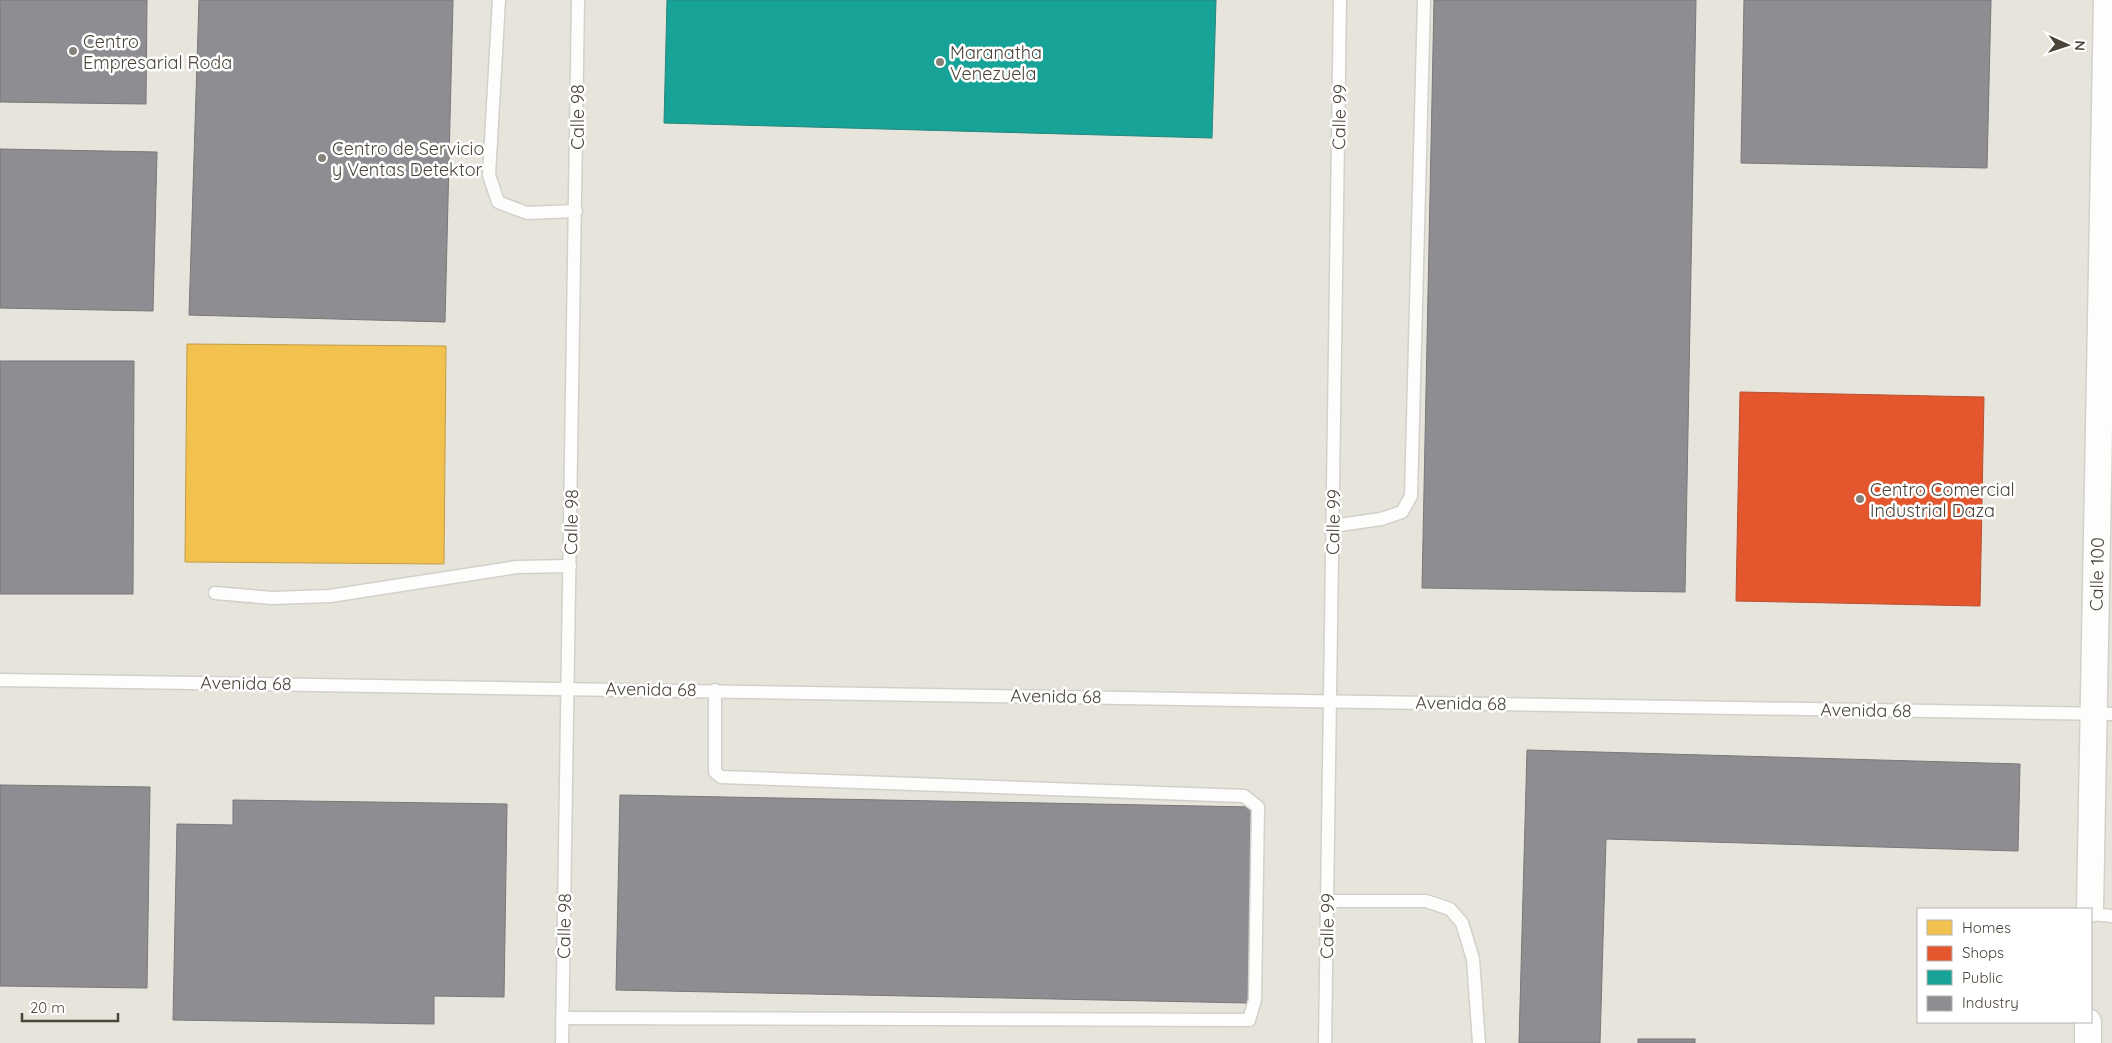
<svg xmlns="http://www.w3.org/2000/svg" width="2112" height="1043" font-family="Quicksand,sans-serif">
	<rect width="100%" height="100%" fill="#f4f2ee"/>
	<!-- residential -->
	<path fill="#e7e4dc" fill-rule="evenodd" d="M0,0H2112V1043H0ZM1918,909H2091V1022H1918Z"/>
	<!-- homes -->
	<polygon fill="#f2c14e" stroke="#c09c48" points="187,344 446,346 444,564 185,562"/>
	<!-- shops -->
	<polygon fill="#e4572e" stroke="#b65131" points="1740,392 1984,397 1980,606 1736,601"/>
	<!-- public -->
	<polygon fill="#17a398" stroke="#27867c" points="667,0 1216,0 1212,138 664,123"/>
	<!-- industry -->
	<g fill="#8d8d92" stroke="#797777">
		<polygon points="0,0 147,0 146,104 0,102"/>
		<polygon points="199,0 453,0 445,322 189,315"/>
		<polygon points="1434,0 1696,0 1685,592 1422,588"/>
		<polygon points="1744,0 1991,0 1987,168 1741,163"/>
		<polygon points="0,149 157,152 153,311 0,308"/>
		<polygon points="0,361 134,361 133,594 0,594"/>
		<polygon points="1527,750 2020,764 2018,851 1606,839 1600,1043 1519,1043"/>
		<polygon points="0,785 150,787 147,988 0,986"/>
		<polygon points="620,795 1252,807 1248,1003 616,990"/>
		<polygon points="233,800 507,804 504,997 434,996 434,1024 173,1020 177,824 233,825"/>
		<rect x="1638" y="1039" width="57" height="4"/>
	</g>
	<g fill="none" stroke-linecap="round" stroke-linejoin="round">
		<defs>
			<g id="lane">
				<polyline points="499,0 489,175 498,202 527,213 576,211"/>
				<polyline points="1333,526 1381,519 1402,512 1411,496 1424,0"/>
				<polyline points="215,593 272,598 330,596 517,567 570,566"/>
				<polyline points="0,680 2112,714"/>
				<polyline points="1327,901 1426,901 1450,909 1462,923 1473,959 1479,1043"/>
				<polyline points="2091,914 2112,916"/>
				<polyline points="562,1018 1249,1020 1255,1000 1258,807 1244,796 721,777 715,772 715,690"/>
				<polyline points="562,1043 578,0"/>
				<polyline points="1325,1043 1340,0"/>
			</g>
			<g id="street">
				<path id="s1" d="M2090,909L2107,0"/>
				<polyline points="2088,1043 2088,1022"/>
			</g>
		</defs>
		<!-- lane casing -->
		<use href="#lane" stroke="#d2d0cb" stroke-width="15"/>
		<!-- street casing -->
		<use href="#street" stroke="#d2d0cb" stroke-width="29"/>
		<!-- lane -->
		<use href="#lane" stroke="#fdfdfc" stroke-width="12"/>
		<!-- street -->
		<use href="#street" stroke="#fdfdfc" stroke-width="26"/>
	</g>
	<!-- markers -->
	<g fill="#868178" stroke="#fff" stroke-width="2">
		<circle cx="73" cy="51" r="5"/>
		<circle cx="940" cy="62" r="5"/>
		<circle cx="322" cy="158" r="5"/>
		<circle cx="1860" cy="499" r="5"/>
	</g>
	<g text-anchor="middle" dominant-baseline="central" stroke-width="5" stroke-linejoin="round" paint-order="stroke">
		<!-- poi labels -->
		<g font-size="18" fill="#4b4439" stroke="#fff" text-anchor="start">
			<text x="83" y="41">Centro<tspan x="83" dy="21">Empresarial Roda</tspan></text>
			<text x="950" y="52">Maranatha<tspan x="950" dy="21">Venezuela</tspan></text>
			<text x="332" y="148">Centro de Servicio<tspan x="332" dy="21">y Ventas Detektor</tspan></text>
			<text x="1870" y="489">Centro Comercial<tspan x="1870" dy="21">Industrial Daza</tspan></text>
		</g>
		<!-- street labels -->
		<g font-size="18" fill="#4b4439" stroke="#fff">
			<text transform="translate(577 117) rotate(-90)">Calle 98</text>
			<text transform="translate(1339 117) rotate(-89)">Calle 99</text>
			<text transform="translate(571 522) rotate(-89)">Calle 98</text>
			<text transform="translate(1333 522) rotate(-89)">Calle 99</text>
			<text stroke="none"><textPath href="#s1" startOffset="335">Calle 100</textPath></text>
			<text transform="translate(246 683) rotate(1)">Avenida 68</text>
			<text transform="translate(651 689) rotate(1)">Avenida 68</text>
			<text transform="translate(1056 696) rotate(1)">Avenida 68</text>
			<text transform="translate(1461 703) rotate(1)">Avenida 68</text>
			<text transform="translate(1866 710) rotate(1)">Avenida 68</text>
			<text transform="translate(564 926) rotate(-89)">Calle 98</text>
			<text transform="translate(1327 926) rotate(-89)">Calle 99</text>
		</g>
	</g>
	<!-- legend -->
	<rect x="1917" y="908" width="175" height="115" fill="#ffffff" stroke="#b7b4b0"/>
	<rect x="1927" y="920" width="25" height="15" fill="#f2c14e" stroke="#b7b4b0"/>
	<text x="1962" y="933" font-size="15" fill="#4b4439">Homes</text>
	<rect x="1927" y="946" width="25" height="15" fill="#e4572e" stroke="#b7b4b0"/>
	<text x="1962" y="958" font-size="15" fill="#4b4439">Shops</text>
	<rect x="1927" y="970" width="25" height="15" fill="#17a398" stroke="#b7b4b0"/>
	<text x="1962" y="983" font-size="15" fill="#4b4439">Public</text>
	<rect x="1927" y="996" width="25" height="15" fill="#8d8d92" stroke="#b7b4b0"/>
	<text x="1962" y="1008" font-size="15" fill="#4b4439">Industry</text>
	<!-- north arrow -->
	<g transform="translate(2067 45) rotate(93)" stroke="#ffffff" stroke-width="4" paint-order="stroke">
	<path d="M0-4L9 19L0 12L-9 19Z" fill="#4b4439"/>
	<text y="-8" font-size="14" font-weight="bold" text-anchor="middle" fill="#4b4439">N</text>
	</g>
	<!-- scale -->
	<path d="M22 1013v8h96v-8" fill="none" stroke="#4b4439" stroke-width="2.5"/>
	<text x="30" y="1013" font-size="15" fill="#4b4439" stroke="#ffffff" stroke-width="4" paint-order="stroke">20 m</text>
</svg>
